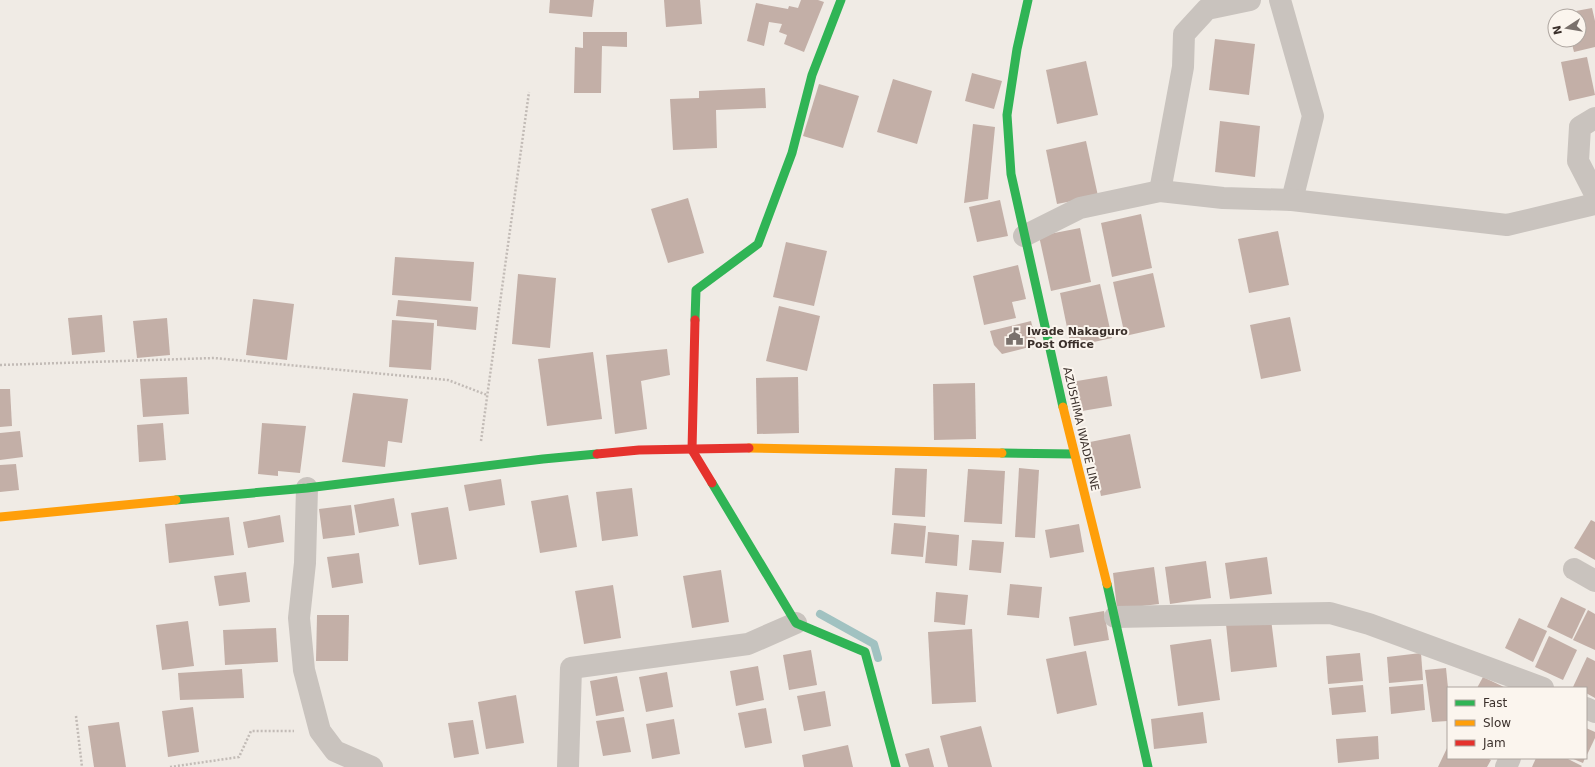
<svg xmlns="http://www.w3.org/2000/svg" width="1595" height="767" font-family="'DejaVu Sans',sans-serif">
	<rect width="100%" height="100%" fill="#f0ebe5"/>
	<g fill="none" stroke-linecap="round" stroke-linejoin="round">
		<!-- stream -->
		<polyline stroke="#a1c2c1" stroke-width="8" points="820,614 874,644 878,658"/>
	</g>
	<!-- building -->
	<g fill="#c3afa7">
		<polygon points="550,0 594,0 592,17 549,13"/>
		<polygon points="664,0 700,0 702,24 666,27"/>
		<polygon points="801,0 818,0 824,2 804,52 784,44 787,35 779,32 782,24 769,22 764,46 747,41 756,3 788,9 789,6 798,8"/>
		<polygon points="1592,8 1595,21 1595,47 1574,52 1571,40 1579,40 1579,16 1566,16 1565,13"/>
		<polygon points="583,32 627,32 627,47 602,46 601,93 574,93 575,47 583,48"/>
		<polygon points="1215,39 1255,44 1249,95 1209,90"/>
		<polygon points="1587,57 1595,95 1569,101 1561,62"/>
		<polygon points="1086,61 1098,115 1057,124 1046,70"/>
		<polygon points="972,73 1002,81 994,109 965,101"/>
		<polygon points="893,79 932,91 917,144 877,132"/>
		<polygon points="819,84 859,96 843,148 803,136"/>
		<polygon points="765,88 766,108 716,110 717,148 673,150 670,99 699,98 699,91"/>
		<polygon points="1220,121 1260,126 1255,177 1215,172"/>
		<polygon points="973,124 995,127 988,199 964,203"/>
		<polygon points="1086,141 1098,196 1057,204 1046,150"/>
		<polygon points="688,198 704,253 668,263 651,209"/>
		<polygon points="1000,200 1008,236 977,242 969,207"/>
		<polygon points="1141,214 1152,268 1112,277 1101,223"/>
		<polygon points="1080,228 1091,282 1051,291 1039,236"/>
		<polygon points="1278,231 1289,285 1249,293 1238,239"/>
		<polygon points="786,242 827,251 814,306 773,297"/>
		<polygon points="395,257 474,262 471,301 392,295"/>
		<polygon points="1018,265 1026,299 1012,302 1016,318 984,325 973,276"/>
		<polygon points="1153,273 1165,327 1125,336 1113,282"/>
		<polygon points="518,274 556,278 550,348 512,344"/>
		<polygon points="1100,284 1112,338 1071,347 1060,293"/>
		<polygon points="253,299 294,304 287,360 246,355"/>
		<polygon points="398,300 478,307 476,330 437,326 437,320 396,316"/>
		<polygon points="779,306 820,316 807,371 766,361"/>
		<polygon points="102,315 105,352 72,355 68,318"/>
		<polygon points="1290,317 1301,371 1261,379 1250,325"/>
		<polygon points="167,318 170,355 137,358 133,321"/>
		<polygon points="392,320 434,323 431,370 389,367"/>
		<polygon points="1031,321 1037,345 1002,354 994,345 990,331"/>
		<polygon points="667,349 670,375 641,381 647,429 615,434 606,355"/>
		<polygon points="593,352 602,419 547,426 538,359"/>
		<polygon points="1107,376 1112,406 1076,412 1071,382"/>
		<polygon points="187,377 189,414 143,417 140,379"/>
		<polygon points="798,377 799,433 757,434 756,378"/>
		<polygon points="975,383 976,439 934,440 933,384"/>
		<polygon points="0,389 10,389 12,426 0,427"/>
		<polygon points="353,393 408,399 402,443 388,441 385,467 342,462"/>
		<polygon points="163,423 166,460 139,462 137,425"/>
		<polygon points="262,423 306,426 300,473 278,471 278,476 258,474"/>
		<polygon points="20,431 23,457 0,460 0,433"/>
		<polygon points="1130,434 1141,488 1101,496 1090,442"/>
		<polygon points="16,464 19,490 0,492 0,465"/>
		<polygon points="895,468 927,469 925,517 892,515"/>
		<polygon points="1019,468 1039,470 1035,538 1015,537"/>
		<polygon points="968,469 1005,471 1002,524 964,522"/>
		<polygon points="501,479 505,505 469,511 464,485"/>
		<polygon points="632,488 638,536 602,541 596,492"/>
		<polygon points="568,495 577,547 540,553 531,501"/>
		<polygon points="394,498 399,526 359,533 354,505"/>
		<polygon points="351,505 355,535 323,539 319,509"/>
		<polygon points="448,507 457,559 419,565 411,513"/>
		<polygon points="280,515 284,542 248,548 243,522"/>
		<polygon points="229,517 234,555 169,563 165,524"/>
		<polygon points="1591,520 1595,522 1595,560 1574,548"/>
		<polygon points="894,523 926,526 923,557 891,554"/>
		<polygon points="1079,524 1084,552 1050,558 1045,530"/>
		<polygon points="928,532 959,535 957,566 925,563"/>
		<polygon points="972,540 1004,542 1001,573 969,570"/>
		<polygon points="359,553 363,583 332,588 327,557"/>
		<polygon points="1267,557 1272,594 1230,599 1225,563"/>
		<polygon points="1206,561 1211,598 1170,604 1165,567"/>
		<polygon points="1154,567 1159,604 1117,609 1113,573"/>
		<polygon points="721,570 729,622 692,628 683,576"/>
		<polygon points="246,572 250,602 219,606 214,576"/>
		<polygon points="1010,584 1042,587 1039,618 1007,615"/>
		<polygon points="613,585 621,638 584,644 575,591"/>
		<polygon points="936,592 968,595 965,625 934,622"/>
		<polygon points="1561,597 1586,609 1572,639 1547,627"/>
		<polygon points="1588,610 1595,614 1595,650 1573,640"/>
		<polygon points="1104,611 1109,640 1074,646 1069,617"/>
		<polygon points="317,615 349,615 348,661 316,661"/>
		<polygon points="1519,618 1547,631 1533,662 1505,648"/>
		<polygon points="1271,619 1277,667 1231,672 1226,624"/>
		<polygon points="188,621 194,666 162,670 156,625"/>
		<polygon points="276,628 278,662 225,665 223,630"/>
		<polygon points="972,629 976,702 932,704 928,632"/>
		<polygon points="1549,636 1577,650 1563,680 1535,667"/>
		<polygon points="1211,639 1220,700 1178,706 1170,645"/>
		<polygon points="811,650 817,685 789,690 783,655"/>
		<polygon points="1086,651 1097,705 1057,714 1046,659"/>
		<polygon points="1360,653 1363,681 1328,684 1326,656"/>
		<polygon points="1421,653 1423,680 1389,683 1387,657"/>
		<polygon points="1587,657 1595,661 1595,698 1586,693 1586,688 1573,687"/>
		<polygon points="758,666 764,700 736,706 730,671"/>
		<polygon points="1446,668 1448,688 1448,721 1432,722 1425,670"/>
		<polygon points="242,669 244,698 180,700 178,673"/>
		<polygon points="667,672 673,707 646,712 639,677"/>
		<polygon points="617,676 624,711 596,716 590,681"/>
		<polygon points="1483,677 1506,688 1477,688"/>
		<polygon points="1423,684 1425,710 1391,714 1389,687"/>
		<polygon points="1363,685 1366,712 1332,715 1329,688"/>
		<polygon points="825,691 831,726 804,731 797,696"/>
		<polygon points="516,695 524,743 486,749 478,702"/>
		<polygon points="193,707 199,752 168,757 162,711"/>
		<polygon points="766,708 772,743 745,748 738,713"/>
		<polygon points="1203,712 1207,743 1154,749 1151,719"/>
		<polygon points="624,717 631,752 603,756 596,721"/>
		<polygon points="674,719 680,754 652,759 646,724"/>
		<polygon points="473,720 479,754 454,758 448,723"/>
		<polygon points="119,722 126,767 94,767 88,726"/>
		<polygon points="981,726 992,767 948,767 940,736"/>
		<polygon points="1586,728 1595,732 1595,738 1586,757"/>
		<polygon points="1378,736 1379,759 1338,763 1336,739"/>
		<polygon points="848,745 853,767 804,767 802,755"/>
		<polygon points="1448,746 1448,758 1487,758 1491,760 1487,767 1438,767"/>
		<polygon points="929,748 934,767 909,767 905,754"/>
		<polygon points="1536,758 1566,758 1582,766 1581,767 1532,767"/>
		<polygon points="1571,758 1585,758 1583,763"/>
	</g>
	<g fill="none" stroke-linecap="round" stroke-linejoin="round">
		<!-- path -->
		<g stroke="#c2bbb6" stroke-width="2.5" stroke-dasharray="2 2" stroke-linecap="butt">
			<polyline points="0,365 214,358 448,380 487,395"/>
			<polyline points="481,441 529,92"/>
			<polyline points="76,716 82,767"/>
			<polyline points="170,767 239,757 251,731 294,731"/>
		</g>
		<!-- street -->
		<g stroke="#c9c3be" stroke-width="22">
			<polyline points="1280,0 1313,116 1292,200"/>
			<polyline points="1595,118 1580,127 1578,161 1595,194"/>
			<polyline points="1160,191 1183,67 1184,34 1207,9 1250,0"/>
			<polyline points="1024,236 1080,208 1160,191 1223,198 1292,200 1507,225 1595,204"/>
			<polyline points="307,488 305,563 299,618 304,670 320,731 335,751 372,767"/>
			<polyline points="1574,569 1595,581"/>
			<polyline points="1115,617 1330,613 1369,624 1543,688"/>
			<polyline points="1586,708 1595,712"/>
			<polyline points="568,767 571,668 748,644 796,623"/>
			<polyline points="1506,767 1510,758"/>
		</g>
		<!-- fast -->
		<g stroke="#30b455" stroke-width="9">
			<polyline points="1028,0 1017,49 1007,115 1011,174 1063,407"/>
			<polyline points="695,320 696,290 758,244 792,153 812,75 841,0"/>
			<polyline points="1002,453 1074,454"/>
			<polyline points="712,483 796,623 865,652 896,767"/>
			<polyline points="176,500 307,488 543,459 597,454"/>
			<polyline points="1107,584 1148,767"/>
		</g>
		<!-- slow -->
		<g stroke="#ff9f0a" stroke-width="9">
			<polyline points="1063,407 1107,584"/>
			<polyline points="749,448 1002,453"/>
			<polyline points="0,517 176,500"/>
		</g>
		<!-- jam -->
		<g stroke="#e5322d" stroke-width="9">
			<polyline points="695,320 692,450 712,483"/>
			<polyline points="597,454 639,450 749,448"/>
		</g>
	</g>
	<!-- icons -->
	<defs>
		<symbol id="civic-bare" viewBox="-9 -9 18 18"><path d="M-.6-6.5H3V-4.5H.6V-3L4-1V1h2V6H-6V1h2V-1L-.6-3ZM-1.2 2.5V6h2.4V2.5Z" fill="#7a716c" stroke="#fbf5ee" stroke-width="2.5" paint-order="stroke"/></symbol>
	</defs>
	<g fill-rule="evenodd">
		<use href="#civic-bare" x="1002" y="324" width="25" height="25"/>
	</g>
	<g text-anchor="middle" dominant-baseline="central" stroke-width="4" stroke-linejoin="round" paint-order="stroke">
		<!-- poi labels -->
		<g font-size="11" font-weight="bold" fill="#3b302b" stroke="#fbf5ee" text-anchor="start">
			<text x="1027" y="331">Iwade Nakaguro<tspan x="1027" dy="13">Post Office</tspan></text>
		</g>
		<!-- street labels -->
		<g font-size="11" fill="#3b302b" stroke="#fbf5ee">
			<text transform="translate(1081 429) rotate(77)">AZUSHIMA IWADE LINE</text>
		</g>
	</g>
	<!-- legend -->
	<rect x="1447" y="687" width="140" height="72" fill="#fbf5ee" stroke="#aea6a0"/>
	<rect x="1455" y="700" width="20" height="6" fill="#30b455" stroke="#aea6a0"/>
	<text x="1483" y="707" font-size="12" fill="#3b302b">Fast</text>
	<rect x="1455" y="720" width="20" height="6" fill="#ff9f0a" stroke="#aea6a0"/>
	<text x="1483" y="727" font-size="12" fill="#3b302b">Slow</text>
	<rect x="1455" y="740" width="20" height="6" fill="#e5322d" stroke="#aea6a0"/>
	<text x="1483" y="747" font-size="12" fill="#3b302b">Jam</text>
	<!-- north arrow -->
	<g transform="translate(1567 28) rotate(258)"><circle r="19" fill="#fbf5ee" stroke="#aea6a0"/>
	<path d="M0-3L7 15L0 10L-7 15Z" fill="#7a716c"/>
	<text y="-6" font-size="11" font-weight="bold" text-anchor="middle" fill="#3b302b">N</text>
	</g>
</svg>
